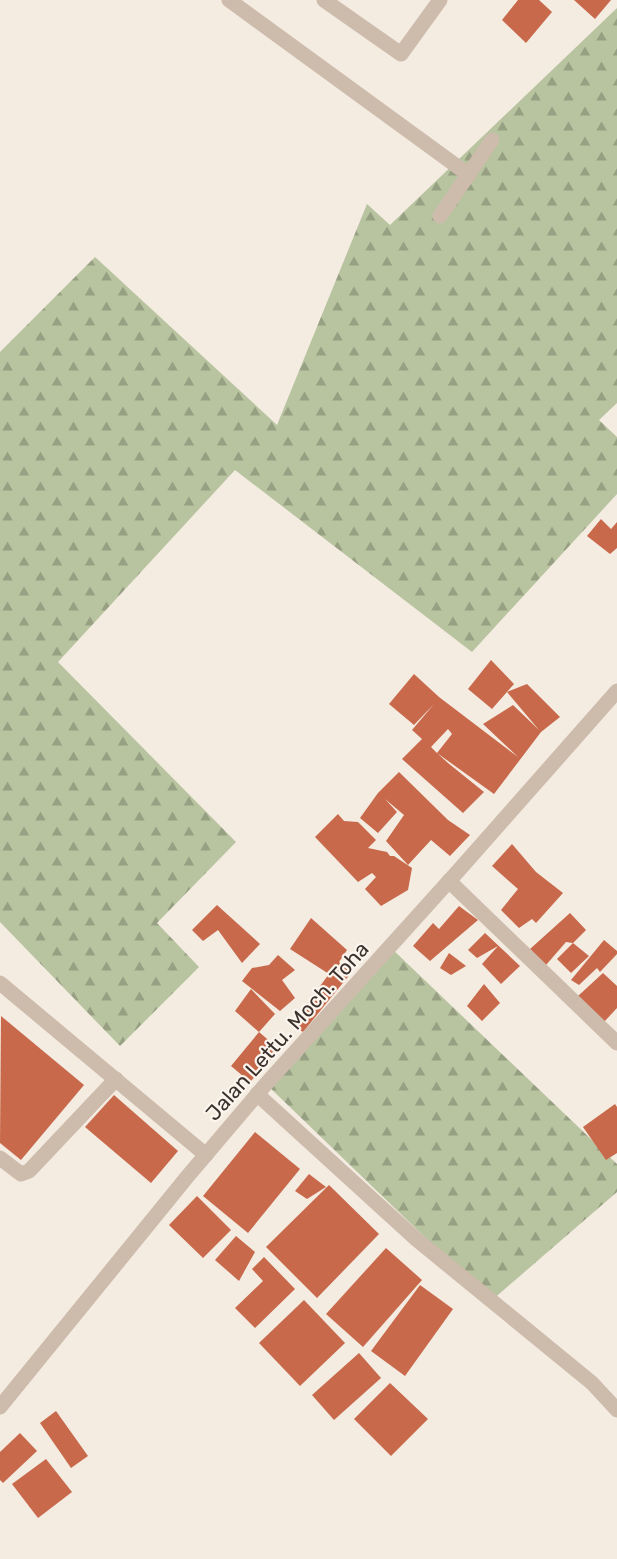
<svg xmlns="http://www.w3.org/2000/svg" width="617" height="1559" font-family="Rubik,sans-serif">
	<defs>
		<pattern id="forest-firs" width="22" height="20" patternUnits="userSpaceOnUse" patternTransform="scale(1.5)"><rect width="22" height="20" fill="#b8c4a0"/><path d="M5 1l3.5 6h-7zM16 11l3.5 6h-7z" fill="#97a083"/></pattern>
	</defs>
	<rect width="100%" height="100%" fill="#f4ebe1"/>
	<!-- forest -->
	<g fill="url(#forest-firs)">
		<polygon points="617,8 617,403 599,420 617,437 617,494 472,652 235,470 58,662 236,842 157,923 199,967 120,1046 0,922 0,352 95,257 277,425 367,204 390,225"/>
		<polygon points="390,947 617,1164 617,1192 491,1301 266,1084"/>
	</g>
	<!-- building -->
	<g fill="#c8694b">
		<polygon points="518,0 539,0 552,12 526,43 502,20"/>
		<polygon points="574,0 611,0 595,19"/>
		<polygon points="601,519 611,529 617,522 617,548 610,554 587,536"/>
		<polygon points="491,660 514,684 492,709 468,689"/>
		<polygon points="414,674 439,697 518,757 483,724 513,705 539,730 507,692 527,684 560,717 541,732 494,794 437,753 452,734 448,729 431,747 437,753 448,763 484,792 463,813 402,759 422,739 412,730 434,704 414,725 389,704"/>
		<polygon points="399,772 448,820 470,835 450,856 431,840 408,865 386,841 404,815 385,799 397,812 378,833 360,818 378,793"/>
		<polygon points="338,814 344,821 358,822 376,840 368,848 387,852 390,856 394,856 412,868 408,890 381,906 365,889 376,877 372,873 358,882 315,837"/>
		<polygon points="512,844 536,872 563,893 536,923 532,919 519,928 501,910 518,889 492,866"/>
		<polygon points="217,905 260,944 242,963 218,930 203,941 192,930"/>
		<polygon points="459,906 478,920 430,961 413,946 433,923 439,929"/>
		<polygon points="570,913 586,930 573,943 566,942 546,965 530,949"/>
		<polygon points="311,918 347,950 339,962 351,973 303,1032 292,1024 329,974 290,949"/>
		<polygon points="485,933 520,966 501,984 482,964 498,946 477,958 468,950"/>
		<polygon points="604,940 617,951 617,954 600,972 597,968 579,985 571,980"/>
		<polygon points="573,943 589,956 571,973 557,959"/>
		<polygon points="449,953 466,966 451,975 440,968"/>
		<polygon points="278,955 295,970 282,980 295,998 280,1011 242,981 252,968 269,965"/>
		<polygon points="603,973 617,986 617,1008 604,1022 578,996"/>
		<polygon points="484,984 500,1003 482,1021 467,1006"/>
		<polygon points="251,989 275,1014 259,1032 280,1050 250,1082 231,1066 259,1032 235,1011"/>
		<polygon points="1,1016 84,1085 21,1160 0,1143"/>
		<polygon points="114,1095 178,1151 151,1183 85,1127"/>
		<polygon points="615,1104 617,1107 617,1153 606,1160 583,1127"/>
		<polygon points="255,1132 300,1169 248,1233 203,1196"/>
		<polygon points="309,1174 326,1187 307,1199 295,1191"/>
		<polygon points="329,1185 379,1234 317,1298 266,1247"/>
		<polygon points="197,1196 231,1230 203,1258 169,1225"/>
		<polygon points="236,1236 255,1252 239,1281 215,1260"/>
		<polygon points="386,1248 422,1280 363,1347 326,1314"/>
		<polygon points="264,1257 295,1289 255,1328 235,1308 263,1281 252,1269"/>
		<polygon points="420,1285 453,1309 405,1376 371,1351"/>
		<polygon points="304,1300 345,1343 300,1386 259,1343"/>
		<polygon points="359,1353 381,1378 334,1420 312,1395"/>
		<polygon points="390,1383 428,1419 391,1456 354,1419"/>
		<polygon points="56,1411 88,1456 71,1468 40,1423"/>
		<polygon points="20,1433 37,1451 3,1483 0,1480 0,1452"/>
		<polygon points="46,1459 72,1492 38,1518 12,1484"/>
	</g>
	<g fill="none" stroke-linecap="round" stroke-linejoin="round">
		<!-- street -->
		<g stroke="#cdbbac" stroke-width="15">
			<polyline points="229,0 469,175"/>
			<polyline points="324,0 401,54 440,0"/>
			<polyline points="440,216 492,140"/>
			<polyline points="449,881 617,1043"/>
			<polyline points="0,983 206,1155"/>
			<polyline points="257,1094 416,1239 592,1383 617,1410"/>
			<polyline points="0,1158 21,1174 29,1171 116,1079"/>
			<polyline points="0,1407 187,1177 266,1084 459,870 617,691"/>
		</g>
	</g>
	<g text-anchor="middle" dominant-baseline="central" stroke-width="4.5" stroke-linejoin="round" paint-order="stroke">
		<!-- street labels -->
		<g font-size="21" fill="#3b302b" stroke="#fbf5ee">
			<text transform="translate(287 1031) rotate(-48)">Jalan Lettu. Moch. Toha</text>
		</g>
	</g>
</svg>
